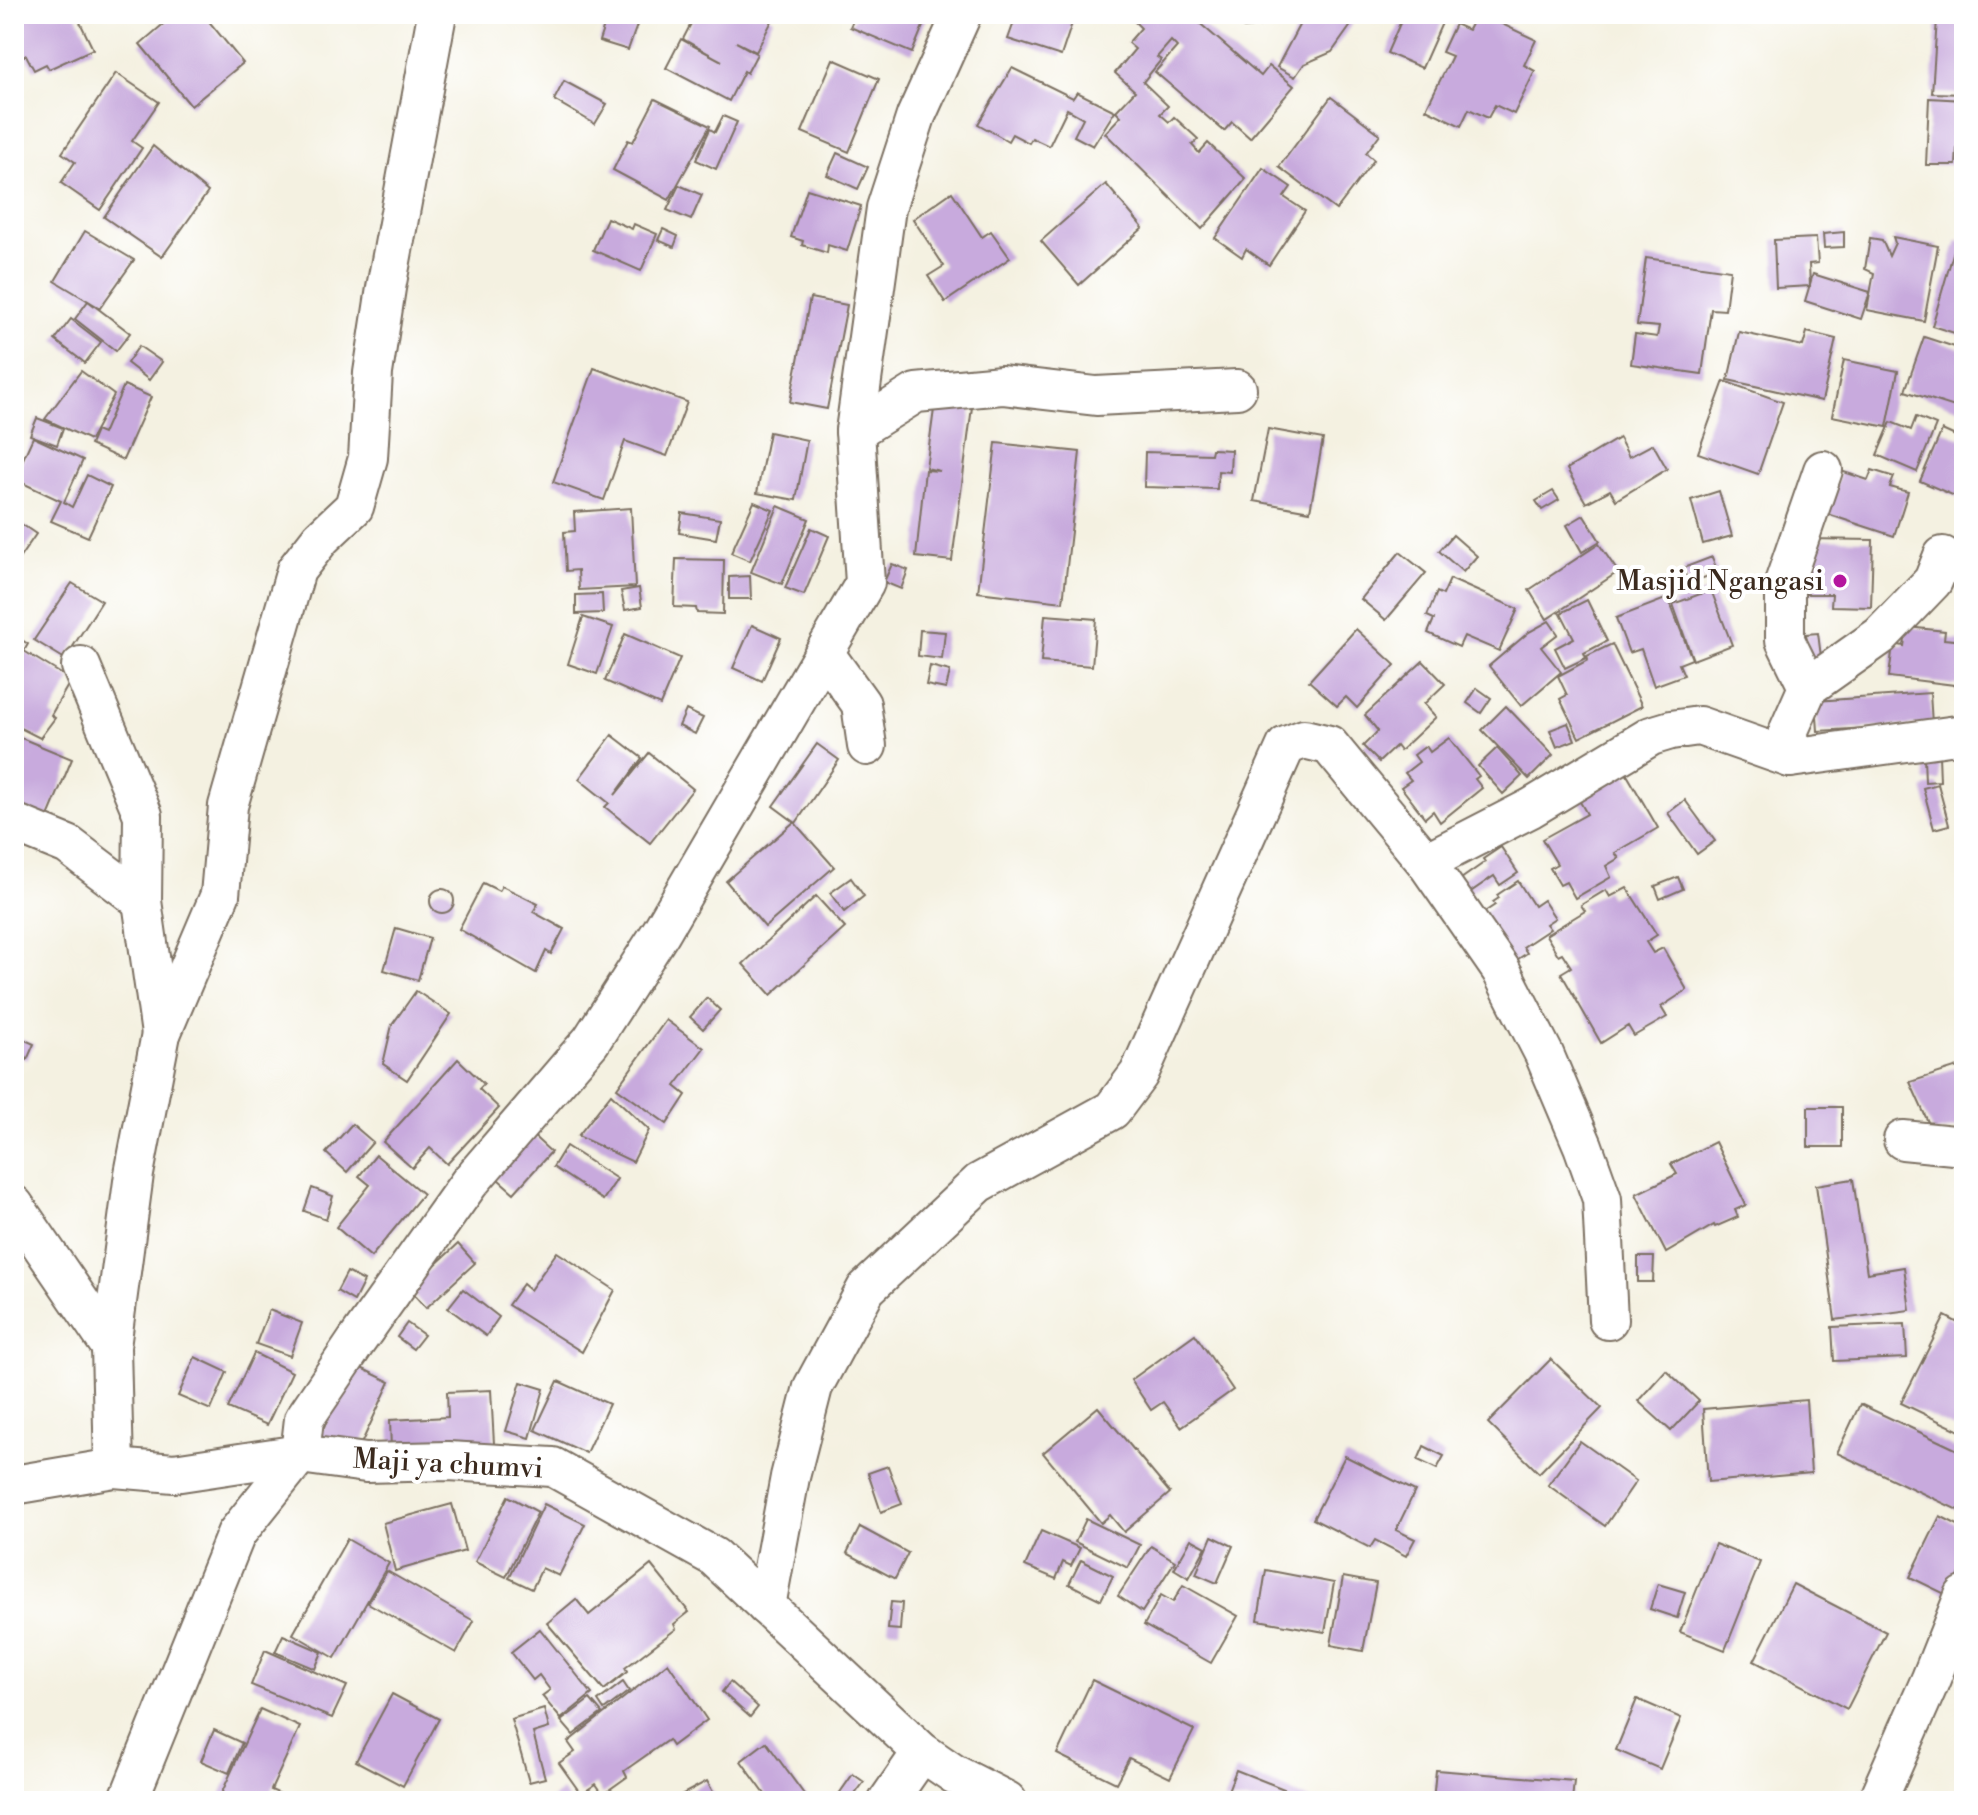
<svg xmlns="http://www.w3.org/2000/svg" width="1978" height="1815" font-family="'Libre Bodoni',serif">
	<rect width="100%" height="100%" fill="#fff"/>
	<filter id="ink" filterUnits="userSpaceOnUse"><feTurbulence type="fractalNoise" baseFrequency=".0125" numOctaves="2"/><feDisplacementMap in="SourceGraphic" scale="16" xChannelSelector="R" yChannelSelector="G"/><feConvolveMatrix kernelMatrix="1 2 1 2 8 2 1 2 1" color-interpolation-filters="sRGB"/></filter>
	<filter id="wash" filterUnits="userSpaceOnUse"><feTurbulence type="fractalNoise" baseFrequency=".006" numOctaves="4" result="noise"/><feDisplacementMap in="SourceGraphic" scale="32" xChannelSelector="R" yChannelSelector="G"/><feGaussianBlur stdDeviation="1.8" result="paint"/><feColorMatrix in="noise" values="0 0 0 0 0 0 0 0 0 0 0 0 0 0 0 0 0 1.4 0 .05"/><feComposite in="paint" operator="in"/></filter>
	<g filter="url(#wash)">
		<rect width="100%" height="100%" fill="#f4f1e1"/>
		<g id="blocks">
			<!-- building -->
			<g fill="#c8aadd">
				<polygon points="14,14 76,14 93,49 49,69 46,64 34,70 26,55 18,59 14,57"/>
				<polygon points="175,14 203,14 243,63 191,106 140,44"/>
				<polygon points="608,14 641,14 628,50 599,41"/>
				<polygon points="696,14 764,14 773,19 756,52 736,42 757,54 747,73 744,71 729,101 666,68 681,39 722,61 683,39"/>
				<polygon points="856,14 928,14 912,53 850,27"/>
				<polygon points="1017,14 1075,14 1061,56 1008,39"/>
				<polygon points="1137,14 1189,14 1261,76 1269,66 1294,86 1250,138 1232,122 1224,131 1155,72 1177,47 1171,41 1157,57 1161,60 1143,82 1168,106 1160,114 1169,122 1174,117 1198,139 1192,145 1199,153 1208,143 1246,179 1202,229 1105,133 1121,116 1116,111 1135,91 1115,73 1135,49 1128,43 1141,28 1132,19"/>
				<polygon points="1215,14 1266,14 1260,26 1244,28"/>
				<polygon points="1305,14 1359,14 1332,52 1304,64 1295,77 1277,67"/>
				<polygon points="1404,14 1446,14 1422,68 1387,53"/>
				<polygon points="1476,14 1481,14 1536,40 1524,65 1535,71 1514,114 1495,105 1488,118 1469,109 1461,126 1426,109 1452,56 1442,52 1455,24 1468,30"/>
				<polygon points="1937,19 1964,21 1964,94 1932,93"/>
				<polygon points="833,59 879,79 849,152 802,132"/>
				<polygon points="1012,68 1073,98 1077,92 1115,111 1093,146 1074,136 1083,118 1067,109 1049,146 1032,138 1029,143 1012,134 1008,141 978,124"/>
				<polygon points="116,73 159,102 132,141 142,148 100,210 61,183 75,162 62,153"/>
				<polygon points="564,81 607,104 595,124 554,100"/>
				<polygon points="1331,97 1380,134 1366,153 1374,160 1336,210 1279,167"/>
				<polygon points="1929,98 1964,100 1964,131 1958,131 1956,165 1926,165"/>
				<polygon points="655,99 710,126 669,200 613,170 628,140 633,142"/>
				<polygon points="723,116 737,122 716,169 696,160 710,129 715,132"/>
				<polygon points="153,146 208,192 162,257 104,217"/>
				<polygon points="837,153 868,167 858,189 827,175"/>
				<polygon points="1263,168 1291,187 1284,197 1305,211 1269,265 1246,249 1242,257 1215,238"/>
				<polygon points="1106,184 1143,228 1079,285 1041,241"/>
				<polygon points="679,185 702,195 691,220 667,210"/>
				<polygon points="807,189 861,206 847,251 828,245 827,253 802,245 803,241 791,237"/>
				<polygon points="952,192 982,237 991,231 1010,258 945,302 928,276 944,266 913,219"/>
				<polygon points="607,218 632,229 634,224 657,234 641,271 593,250"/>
				<polygon points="663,229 678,236 674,247 658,240"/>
				<polygon points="85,231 134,260 100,308 55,281"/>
				<polygon points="1844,232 1844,247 1824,248 1823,234"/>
				<polygon points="1893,237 1938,246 1924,321 1867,310 1874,273 1865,269 1870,238 1882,240 1889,256 1895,243"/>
				<polygon points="1816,238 1818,263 1809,264 1810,286 1776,288 1774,240"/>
				<polygon points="1957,240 1964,242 1964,336 1932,326"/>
				<polygon points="1646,258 1730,270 1725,310 1711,309 1702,374 1631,364 1635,334 1657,337 1659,327 1637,325"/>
				<polygon points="1813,274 1870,292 1861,319 1805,301"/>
				<polygon points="810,298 847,305 827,409 790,402"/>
				<polygon points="88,301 130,333 116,351 75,319"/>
				<polygon points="71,319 101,342 85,363 55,340"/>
				<polygon points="1739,332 1803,346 1807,332 1836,339 1822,401 1728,380"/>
				<polygon points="1924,337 1964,350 1964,410 1905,391"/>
				<polygon points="139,346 162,362 149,380 127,363"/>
				<polygon points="1844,360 1898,371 1887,427 1832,416"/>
				<polygon points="594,368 687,402 667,456 625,441 604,500 553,482"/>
				<polygon points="81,371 114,395 90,440 45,419"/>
				<polygon points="1724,381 1783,402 1758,474 1698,453"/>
				<polygon points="124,385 151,397 123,460 90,445 96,431 103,434"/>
				<polygon points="935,402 972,407 952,561 916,557 925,470 940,471 926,468"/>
				<polygon points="1916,417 1936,425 1917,472 1877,455 1891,422 1911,430"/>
				<polygon points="37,418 63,428 57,445 30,435"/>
				<polygon points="1268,429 1323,439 1310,511 1254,501"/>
				<polygon points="1942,430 1964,440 1964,500 1920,481"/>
				<polygon points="769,432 807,440 796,500 757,493"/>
				<polygon points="33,437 83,460 64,502 72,507 87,475 111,487 88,537 51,521 61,501 14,479"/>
				<polygon points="1619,438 1629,457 1653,444 1667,469 1616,500 1610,490 1586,503 1567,469"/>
				<polygon points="996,443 1080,452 1063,602 978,592"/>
				<polygon points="1212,449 1231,450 1230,472 1218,471 1217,489 1144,487 1145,452 1211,454"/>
				<polygon points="1872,470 1894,477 1890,487 1908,492 1894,536 1827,514 1841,471 1868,480"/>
				<polygon points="1553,491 1559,500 1542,510 1536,501"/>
				<polygon points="1719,491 1732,536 1703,544 1691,500"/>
				<polygon points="754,502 773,510 750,561 731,553"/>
				<polygon points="778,506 809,519 782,584 751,572"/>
				<polygon points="631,508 635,587 579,590 578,570 566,571 564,532 575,531 574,512"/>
				<polygon points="682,513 720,519 716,539 679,533"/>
				<polygon points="1584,515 1600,541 1582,552 1567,525"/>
				<polygon points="14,519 36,534 14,566"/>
				<polygon points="811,528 829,536 804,595 785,588"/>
				<polygon points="1453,535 1477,556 1463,572 1439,551"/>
				<polygon points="1807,539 1873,540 1871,607 1831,606 1832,594 1805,594"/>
				<polygon points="1599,544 1618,572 1547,619 1529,590"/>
				<polygon points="1400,552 1426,573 1386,620 1361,599"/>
				<polygon points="1712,557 1718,573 1688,583 1683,568"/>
				<polygon points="676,559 724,560 723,614 697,613 696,608 674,607"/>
				<polygon points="892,564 908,570 901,589 884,582"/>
				<polygon points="750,576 751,599 729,599 729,577"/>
				<polygon points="1450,579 1518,609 1499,651 1464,636 1459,647 1428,633 1434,619 1427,616 1437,592 1443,595"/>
				<polygon points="72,583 102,601 65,659 34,640"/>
				<polygon points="639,588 642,607 625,610 621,591"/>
				<polygon points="1711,590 1732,645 1693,660 1673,604"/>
				<polygon points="602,594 603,613 576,614 576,595"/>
				<polygon points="1668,598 1692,659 1679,664 1684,675 1654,686 1641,649 1629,653 1616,618"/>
				<polygon points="1587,600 1607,641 1584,653 1586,658 1565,668 1555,648 1574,638 1561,613"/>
				<polygon points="1045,615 1096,619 1092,666 1041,662"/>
				<polygon points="583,617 613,627 597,674 568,664"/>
				<polygon points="1549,621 1558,634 1541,647 1561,672 1521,706 1489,666 1529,632"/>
				<polygon points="752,625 781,638 762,681 733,668"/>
				<polygon points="1907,627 1945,631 1944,639 1964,641 1963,686 1889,677 1893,644 1904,646"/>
				<polygon points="1356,629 1395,665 1357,708 1346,697 1337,706 1309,681"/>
				<polygon points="920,630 945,632 942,659 918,656"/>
				<polygon points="1818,633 1821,657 1809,659 1806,634"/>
				<polygon points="625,634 680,658 660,705 605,681"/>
				<polygon points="14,635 28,644 24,651 71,680 51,715 55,718 40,738 14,725"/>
				<polygon points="1612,644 1642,706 1579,738 1560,699 1567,695 1558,676 1588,660 1587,656"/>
				<polygon points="1423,661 1445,684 1424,704 1436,717 1400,751 1396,746 1379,762 1363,746 1378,731 1365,715"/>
				<polygon points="930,666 950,671 946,689 926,685"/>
				<polygon points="1477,688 1491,698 1481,713 1467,703"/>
				<polygon points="1930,693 1932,724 1818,731 1816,701"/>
				<polygon points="1506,706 1553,755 1529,779 1482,730"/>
				<polygon points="686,710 703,718 695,734 679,726"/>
				<polygon points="1568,723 1575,740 1557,747 1550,730"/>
				<polygon points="14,735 72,759 47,819 14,806"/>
				<polygon points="612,735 642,758 615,795 649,753 693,789 650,843 605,807 609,803 579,779"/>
				<polygon points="1449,738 1479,776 1475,779 1482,788 1440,822 1433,811 1425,818 1401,787 1411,780 1405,773 1419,762 1414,755 1426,746 1430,752"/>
				<polygon points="817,744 839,760 796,823 773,806"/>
				<polygon points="1497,748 1522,776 1503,794 1478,766"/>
				<polygon points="1939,755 1940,781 1925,782 1924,756"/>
				<polygon points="1626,773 1658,828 1615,853 1619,858 1606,866 1611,877 1575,898 1566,882 1560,885 1550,868 1557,864 1542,839 1587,814 1579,800"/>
				<polygon points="1938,784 1949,825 1934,829 1923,788"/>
				<polygon points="1685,800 1715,841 1697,854 1668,813"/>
				<polygon points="794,822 834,867 765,927 726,881"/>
				<polygon points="1501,847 1518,873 1500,885 1494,876 1469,893 1461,879 1485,862 1483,859"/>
				<polygon points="1678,877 1683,889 1660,899 1655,886"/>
				<polygon points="851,878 864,896 844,912 830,893"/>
				<polygon points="1518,881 1534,906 1543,900 1555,918 1546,924 1550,929 1523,947 1527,953 1506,967 1474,919 1495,905 1493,902 1499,898 1497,895"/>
				<polygon points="483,883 499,891 502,886 538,904 533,912 564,929 551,954 546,951 536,973 459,929"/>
				<polygon points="1627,888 1657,935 1646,942 1653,953 1663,948 1687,990 1661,1007 1667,1017 1634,1036 1628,1026 1601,1043 1561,973 1571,967 1562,953 1558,955 1546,935 1585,911 1581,905 1606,890 1610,897"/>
				<circle cx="442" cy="901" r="12"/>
				<polygon points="816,896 845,928 771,995 743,964"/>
				<polygon points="396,928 430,938 418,980 384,970"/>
				<polygon points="416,991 451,1014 407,1080 383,1064 392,1025"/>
				<polygon points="707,998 720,1010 703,1029 690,1017"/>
				<polygon points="666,1020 704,1048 675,1086 686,1095 667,1124 617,1088"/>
				<polygon points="14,1035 34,1044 27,1060 14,1054"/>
				<polygon points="458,1059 484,1084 479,1089 499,1108 447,1164 430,1148 412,1168 383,1142"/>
				<polygon points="1964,1065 1964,1126 1933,1133 1910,1082"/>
				<polygon points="611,1094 649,1130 633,1162 578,1136"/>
				<rect x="1808" y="1107" width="34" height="40"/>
				<polygon points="352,1124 373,1142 347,1172 326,1153"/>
				<polygon points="528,1131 551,1152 514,1193 491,1173"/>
				<polygon points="1715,1142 1746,1205 1735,1210 1738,1217 1715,1227 1714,1225 1666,1253 1636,1194 1677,1174 1671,1164"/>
				<polygon points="566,1146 617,1179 603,1200 553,1167"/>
				<polygon points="376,1155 423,1194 371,1257 336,1227 370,1185 359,1176"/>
				<polygon points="1853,1179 1867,1273 1904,1267 1910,1310 1835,1320 1816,1185"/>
				<polygon points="312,1188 333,1196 326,1219 304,1211"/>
				<polygon points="458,1244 475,1263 426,1308 409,1289"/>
				<polygon points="557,1252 615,1290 582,1352 508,1305 523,1284 530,1290"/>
				<polygon points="1638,1257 1654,1257 1653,1282 1638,1282"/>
				<polygon points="347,1272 364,1281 354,1301 337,1291"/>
				<polygon points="463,1289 499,1317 486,1336 448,1308"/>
				<polygon points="269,1310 302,1323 290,1356 256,1344"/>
				<polygon points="1945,1316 1964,1326 1964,1433 1901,1403"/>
				<polygon points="407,1323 424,1335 413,1349 397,1337"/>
				<polygon points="1905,1324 1907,1358 1834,1361 1832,1327"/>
				<polygon points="1195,1334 1233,1390 1181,1427 1163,1402 1151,1410 1131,1380"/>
				<polygon points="254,1353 292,1372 267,1425 228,1408"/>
				<polygon points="195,1357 227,1372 211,1410 178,1396"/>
				<polygon points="1551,1359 1602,1408 1539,1473 1488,1423"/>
				<polygon points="353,1364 390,1382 354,1459 317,1442"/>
				<polygon points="1666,1370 1699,1401 1671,1431 1638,1401"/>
				<polygon points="558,1381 609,1404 586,1453 535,1430"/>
				<polygon points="521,1382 544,1389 530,1438 506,1431"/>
				<polygon points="491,1390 494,1444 391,1450 390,1420 448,1417 447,1392"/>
				<polygon points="1806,1400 1811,1473 1708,1482 1703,1409"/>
				<polygon points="1860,1404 1964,1453 1964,1513 1837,1453"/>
				<polygon points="1098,1407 1170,1493 1124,1532 1110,1515 1101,1523 1043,1453"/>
				<polygon points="1580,1441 1636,1481 1605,1526 1548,1485"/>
				<polygon points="1424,1446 1444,1456 1437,1469 1418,1460"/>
				<polygon points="1345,1456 1415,1491 1396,1530 1415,1539 1406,1556 1375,1540 1370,1548 1313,1519"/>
				<polygon points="888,1466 902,1504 881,1512 868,1473"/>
				<polygon points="508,1496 538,1512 506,1577 475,1562"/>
				<polygon points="452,1504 465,1551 395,1571 383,1523"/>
				<polygon points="544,1504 585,1524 559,1576 542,1568 532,1589 509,1578"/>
				<polygon points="1940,1516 1964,1528 1964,1565 1949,1596 1910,1577"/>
				<polygon points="1086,1519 1140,1545 1128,1568 1075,1542"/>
				<polygon points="860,1527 908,1553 895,1579 847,1553"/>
				<polygon points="1041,1531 1080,1548 1071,1566 1063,1562 1056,1579 1025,1566"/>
				<polygon points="1212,1536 1233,1546 1217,1583 1196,1574"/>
				<polygon points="347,1539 389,1563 335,1658 293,1634"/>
				<polygon points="1191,1539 1206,1547 1189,1578 1174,1569"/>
				<polygon points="1715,1544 1760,1562 1725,1650 1680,1632"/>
				<polygon points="1151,1546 1175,1561 1142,1612 1118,1596"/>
				<polygon points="1081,1560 1113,1576 1101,1600 1069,1584"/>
				<polygon points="651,1565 689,1612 674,1624 676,1629 625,1668 627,1672 604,1690 547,1623 576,1599 589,1615"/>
				<polygon points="1266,1570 1334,1583 1325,1632 1258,1620"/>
				<polygon points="387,1571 474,1621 456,1653 368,1603"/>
				<polygon points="1343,1577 1376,1583 1363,1651 1331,1645"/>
				<polygon points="1658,1584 1685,1592 1677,1618 1650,1609"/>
				<polygon points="1793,1584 1886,1632 1847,1709 1754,1661"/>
				<polygon points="1183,1585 1238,1616 1211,1663 1144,1625 1161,1595 1173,1602"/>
				<polygon points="891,1602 902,1603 900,1630 888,1629"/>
				<polygon points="540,1629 592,1694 561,1719 542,1696 550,1690 539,1675 533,1680 511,1652"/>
				<polygon points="283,1635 322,1652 315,1669 275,1652"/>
				<polygon points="265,1650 347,1686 332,1718 251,1685"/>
				<polygon points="668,1663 707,1720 672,1746 668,1740 624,1771 627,1777 603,1794 596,1784 581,1794 559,1763 575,1752 568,1742"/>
				<polygon points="1092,1680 1194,1730 1170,1778 1129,1758 1116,1783 1057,1754"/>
				<polygon points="623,1682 629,1691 604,1710 598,1701"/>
				<polygon points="730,1682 758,1707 750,1717 722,1692"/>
				<polygon points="392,1694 439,1719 403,1786 356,1761"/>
				<polygon points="590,1699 602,1713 573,1735 561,1721"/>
				<polygon points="1637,1699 1681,1718 1660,1769 1616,1750"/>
				<polygon points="260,1709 300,1727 271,1790 285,1796 282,1801 218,1801"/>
				<polygon points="544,1709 549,1728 533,1733 545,1778 529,1782 511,1719"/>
				<polygon points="214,1730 242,1743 229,1773 201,1761"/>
				<polygon points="766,1742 809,1801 770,1801 741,1761"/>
				<polygon points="1236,1770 1314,1801 1224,1801"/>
				<polygon points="1436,1770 1574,1781 1572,1801 1433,1801"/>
				<polygon points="853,1774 864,1782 850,1801 834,1801"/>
				<polygon points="707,1781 718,1801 670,1801"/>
				<polygon points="562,1791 569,1801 548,1801"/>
			</g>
		</g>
	</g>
	<g filter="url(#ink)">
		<use href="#blocks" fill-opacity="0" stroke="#7c7062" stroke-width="2"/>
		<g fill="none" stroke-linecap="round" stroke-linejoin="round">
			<defs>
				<g id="street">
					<polyline points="855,431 916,393 1002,385 1096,396 1237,389"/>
					<polyline points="825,654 861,704 867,746"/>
					<polyline points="81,666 143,815 142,901 161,1034"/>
					<polyline points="1808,687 1785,640 1785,580 1823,470"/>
					<polyline points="1790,758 1789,730 1808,687 1880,636 1933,581 1943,556"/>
					<polyline points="14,823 68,845 142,901"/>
					<polyline points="1426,862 1501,970 1544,1054 1583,1146 1602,1199 1608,1320"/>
					<polyline points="1903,1140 1964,1146"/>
					<polyline points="14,1205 111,1347"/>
					<polyline points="114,1468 111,1347 134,1174 161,1034 220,895 228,806 296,570 321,538 354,507 368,458 373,373 386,288 437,14"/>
					<polyline points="14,1485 114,1468 174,1473 300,1454 366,1463 448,1461 553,1467 714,1557 922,1752 954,1774 1007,1801"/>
					<polyline points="766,1606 790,1477 813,1387 866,1289 979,1183 1112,1110 1139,1074 1286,746 1304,739 1329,745 1426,862 1531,808 1651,736 1671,730 1699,726 1790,758 1964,734"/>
					<polyline points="128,1801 236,1534 300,1454 304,1419 356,1342 469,1183 591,1041 661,932 865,583 855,431 886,208 916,116 962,14"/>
					<polyline points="888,1801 922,1752"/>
					<polyline points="1877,1801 1930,1681 1964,1596"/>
				</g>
			</defs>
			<!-- street casing -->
			<use href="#street" stroke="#7c7062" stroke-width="42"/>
			<!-- street -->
			<use href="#street" stroke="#fff" stroke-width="38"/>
		</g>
	</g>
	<!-- markers -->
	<circle fill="#b5179e" stroke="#fff" stroke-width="3" cx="1840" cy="581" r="8"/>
	<g text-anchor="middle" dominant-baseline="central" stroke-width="8" stroke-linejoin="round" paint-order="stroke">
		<!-- poi labels -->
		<g font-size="28" fill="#3b2a1e" stroke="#fff" text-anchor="end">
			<text x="1824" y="581">Masjid Ngangasi</text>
		</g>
		<!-- street labels -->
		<g font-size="28" fill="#3b2a1e" stroke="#fff">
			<text transform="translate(448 1464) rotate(3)">Maji ya chumvi</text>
		</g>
	</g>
	<!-- margin -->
	<rect width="1978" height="1815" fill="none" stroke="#fff" stroke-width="48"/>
</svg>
